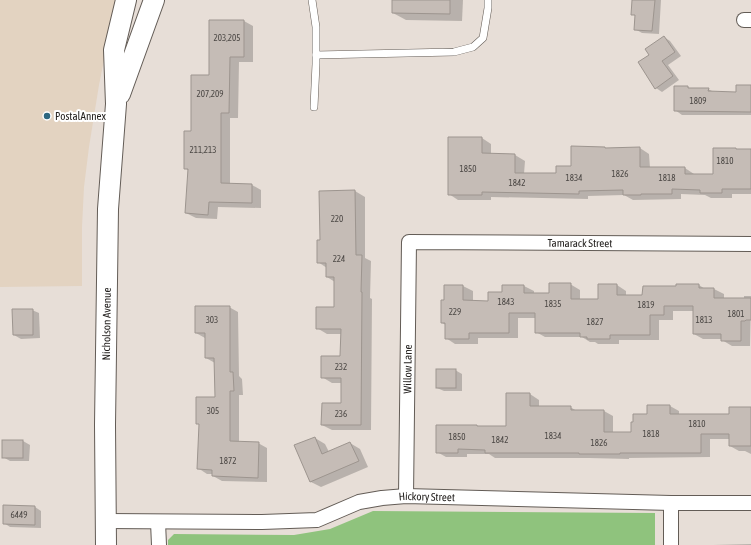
<svg xmlns="http://www.w3.org/2000/svg" width="751" height="545" font-family="'Asap Condensed',sans-serif">
	<rect width="100%" height="100%" fill="#e7ded7"/>
	<!-- industrial -->
	<polygon fill="#e3d3c1" points="0,0 116,0 99,85 89,147 84,187 82,227 82,286 0,287"/>
	<!-- green -->
	<polygon fill="#8fc37d" points="373,511 655,513 655,545 168,545 168,540 174,534 294,535 330,529"/>
	<!-- shadow -->
	<g fill="#0003">
		<polygon points="393,0 463,0 462,21 406,20 393,13"/>
		<polygon points="633,0 661,0 659,34 642,33 635,29 636,16 632,14"/>
		<polygon points="244,21 253,26 253,62 239,62 238,118 230,118 230,184 252,185 261,190 261,208 218,207 217,219 196,218 186,213 189,171 185,168 192,132 210,76"/>
		<polygon points="664,37 670,41 681,56 668,65 679,80 662,92 656,88 650,55"/>
		<polygon points="751,86 751,115 682,115 675,110 675,87 688,87 691,89 708,89 714,92 737,93"/>
		<polygon points="482,138 491,144 491,154 515,155 525,161 524,174 557,174 606,149 640,148 649,154 650,168 685,168 694,174 714,175 751,150 751,194 732,194 732,198 711,198 705,195 681,194 681,199 633,200 624,195 588,196 588,199 491,197 491,200 458,200 449,194"/>
		<polygon points="355,191 365,197 365,258 371,261 370,298 372,299 371,430 332,430 322,425 342,404 342,383 332,383 322,377 341,357 342,334 327,334 317,328 335,308 335,282 327,277 327,268 318,262 321,241"/>
		<polygon points="570,284 580,290 580,300 599,300 617,285 626,291 626,296 643,296 699,285 705,289 714,289 724,294 724,299 744,299 744,296 751,296 750,346 732,346 722,340 722,339 703,339 694,334 694,311 673,311 673,320 659,320 659,340 619,340 619,344 598,344 595,342 590,342 582,337 545,337 536,332 536,318 518,318 518,338 478,338 478,344 455,344 446,338 446,325 442,323 445,301 445,286 463,286 473,291 473,302 489,302 503,293 503,286 524,286 534,291 534,294 550,294"/>
		<polygon points="229,307 238,312 239,376 242,379 243,395 239,395 239,442 258,443 267,448 267,482 222,481 213,476 213,474 207,474 198,468 200,425 197,423 216,398 215,363 206,358 205,338 196,333"/>
		<polygon points="32,310 39,313 40,338 21,339 14,335"/>
		<polygon points="455,370 462,374 462,391 444,391 437,388"/>
		<polygon points="530,394 539,400 539,407 570,407 577,411 604,411 613,416 613,433 632,433 648,415 670,406 679,411 679,415 730,415 751,408 751,454 745,451 739,451 730,446 730,439 710,439 710,457 629,458 629,459 589,458 495,458 489,454 467,454 467,457 446,457 437,452 437,426 477,426 480,427 507,427"/>
		<polygon points="315,438 325,444 329,452 350,443 360,449 368,467 321,487 311,482"/>
		<polygon points="3,441 23,441 30,445 29,461 10,461 3,457"/>
		<polygon points="35,507 41,511 41,528 10,527 4,523"/>
		<polygon points="751,544 751,545 713,545"/>
	</g>
	<!-- building -->
	<g fill="#c5bcb6" stroke="#9d958f">
		<polygon points="392,0 450,0 450,14 392,13"/>
		<polygon points="632,0 655,0 652,31 634,30 635,15 631,15"/>
		<polygon points="209,20 244,20 244,57 230,57 229,113 221,113 221,183 252,184 252,203 209,202 208,215 185,213 188,169 184,169 184,131 191,131 191,75 209,75"/>
		<polygon points="664,36 675,52 662,61 673,76 655,89 638,62 649,55 645,49"/>
		<polygon points="736,85 751,85 751,112 674,111 674,86 688,86 688,88 709,88 708,91 736,92"/>
		<polygon points="448,137 482,137 482,153 515,154 515,173 556,173 556,166 571,166 571,146 605,147 605,148 640,147 640,167 685,167 685,174 713,174 713,148 736,148 736,149 751,149 751,189 722,189 722,193 700,193 700,190 672,189 672,194 641,194 641,195 623,195 623,190 579,191 579,194 482,192 482,195 448,195"/>
		<polygon points="355,190 356,255 362,255 361,292 362,292 361,425 321,425 322,403 341,403 341,378 321,378 321,356 340,356 341,329 316,329 316,307 334,307 334,277 326,277 326,263 317,263 317,240 320,240 319,191"/>
		<polygon points="549,283 571,283 571,299 598,299 598,284 617,284 617,295 642,295 643,286 676,286 676,284 699,284 699,288 714,288 714,298 751,298 751,320 746,320 745,321 741,321 741,341 721,341 721,334 693,334 693,306 664,306 664,315 650,315 650,335 610,335 610,339 587,339 587,337 580,337 580,333 535,333 535,313 509,313 509,333 469,333 469,339 445,339 445,323 441,323 441,300 444,300 444,285 463,285 463,300 488,301 488,292 502,292 502,285 524,285 524,293 549,293"/>
		<polygon points="195,306 230,306 230,372 233,372 234,391 230,391 230,441 259,442 258,478 212,476 212,470 197,469 199,424 196,424 196,397 215,397 214,358 205,358 205,333 195,333"/>
		<polygon points="12,309 33,309 33,335 13,335"/>
		<rect x="436" y="369" width="20" height="19"/>
		<polygon points="506,393 530,393 530,406 571,406 571,410 604,410 604,432 631,432 631,422 633,422 633,414 647,414 647,405 670,405 670,414 729,414 729,407 751,407 751,446 729,446 729,434 701,434 701,453 620,453 620,454 579,454 579,453 485,453 485,450 458,449 458,453 436,453 436,425 477,425 477,426 506,426"/>
		<polygon points="315,437 322,454 350,442 359,461 310,482 294,445"/>
		<rect x="2" y="440" width="21" height="18"/>
		<polygon points="3,505 35,506 35,525 3,524"/>
	</g>
	<g fill="none" stroke-linecap="round" stroke-linejoin="round">
		<defs>
			<g id="service">
				<polyline points="312,0 316,27 316,64 314,107"/>
				<polyline points="316,55 454,52 473,47 483,38 488,8 488,0"/>
			</g>
			<g id="minor">
				<polyline points="744,20 751,20"/>
				<path id="s1" d="M406,496L409,242L751,244"/>
				<polyline points="671,503 671,545"/>
				<path id="s2" d="M106,521L262,522L317,520L359,502L382,498L406,496L671,503H751"/>
				<polyline points="158,522 159,545"/>
			</g>
			<g id="secondary">
				<polyline points="120,94 154,0"/>
				<path id="s3" d="M106,545L105,425L108,209L116,104L114,50L126,0"/>
			</g>
		</defs>
		<!-- service casing -->
		<use href="#service" stroke="#635c56" stroke-width="8"/>
		<!-- minor casing -->
		<use href="#minor" stroke="#635c56" stroke-width="16"/>
		<!-- secondary casing -->
		<use href="#secondary" stroke="#635c56" stroke-width="22"/>
		<!-- service -->
		<use href="#service" stroke="#fff" stroke-width="7"/>
		<!-- minor -->
		<use href="#minor" stroke="#fff" stroke-width="14"/>
		<!-- secondary -->
		<use href="#secondary" stroke="#fff" stroke-width="20"/>
	</g>
	<!-- markers -->
	<circle fill="#2d6780" stroke="#fff" stroke-width="1.5" cx="47" cy="116" r="4"/>
	<g text-anchor="middle" dominant-baseline="central" stroke-width="4" stroke-linejoin="round" paint-order="stroke">
		<!-- number labels -->
		<g font-size="9" fill="#4c4845">
			<text x="227" y="38">203,205</text>
			<text x="210" y="94">207,209</text>
			<text x="698" y="101">1809</text>
			<text x="203" y="150">211,213</text>
			<text x="725" y="161">1810</text>
			<text x="468" y="169">1850</text>
			<text x="620" y="174">1826</text>
			<text x="574" y="178">1834</text>
			<text x="667" y="178">1818</text>
			<text x="517" y="183">1842</text>
			<text x="337" y="219">220</text>
			<text x="339" y="259">224</text>
			<text x="506" y="302">1843</text>
			<text x="553" y="304">1835</text>
			<text x="646" y="305">1819</text>
			<text x="455" y="312">229</text>
			<text x="736" y="314">1801</text>
			<text x="212" y="320">303</text>
			<text x="704" y="320">1813</text>
			<text x="595" y="322">1827</text>
			<text x="341" y="367">232</text>
			<text x="213" y="411">305</text>
			<text x="341" y="414">236</text>
			<text x="697" y="424">1810</text>
			<text x="651" y="434">1818</text>
			<text x="553" y="436">1834</text>
			<text x="457" y="437">1850</text>
			<text x="500" y="440">1842</text>
			<text x="599" y="443">1826</text>
			<text x="228" y="461">1872</text>
			<text x="19" y="515">6449</text>
		</g>
		<!-- poi labels -->
		<g font-size="11" fill="#24211f" stroke="#fff" text-anchor="start">
			<text x="55" y="116">PostalAnnex</text>
		</g>
		<!-- street labels -->
		<g font-size="11" fill="#24211f" stroke="#fff">
			<text stroke="none"><textPath href="#s1" startOffset="425">Tamarack Street</textPath></text>
			<text stroke="none"><textPath href="#s3" startOffset="221">Nicholson Avenue</textPath></text>
			<text stroke="none"><textPath href="#s1" startOffset="127">Willow Lane</textPath></text>
			<text stroke="none"><textPath href="#s2" startOffset="325">Hickory Street</textPath></text>
		</g>
	</g>
</svg>
